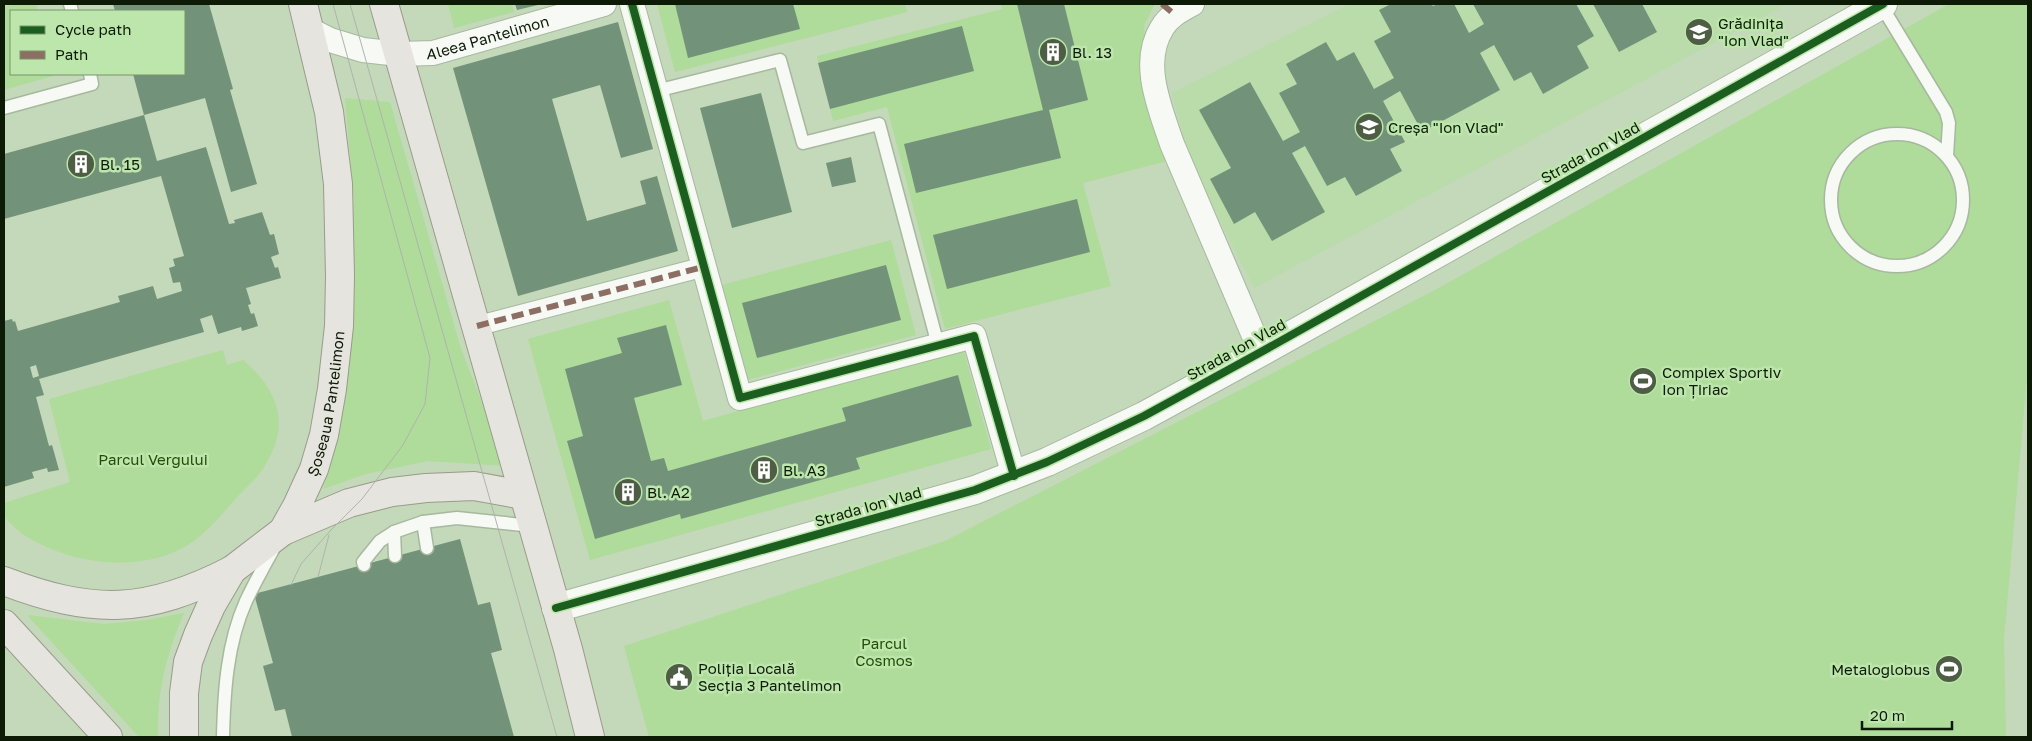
<svg xmlns="http://www.w3.org/2000/svg" width="2032" height="741" font-family="'Golos Text',sans-serif">
	<rect width="100%" height="100%" fill="#c3d9b9"/>
	<!-- built -->
	<polygon fill="#b9dcaa" points="1349,4 1787,4 1254,288 1190,161 1172,93"/>
	<!-- green -->
	<g fill="#afdb9b">
		<polygon points="16,4 36,4 38,11 11,11 11,74 55,74 56,75 4,90 4,7"/>
		<polygon points="448,4 512,4 514,12 454,28"/>
		<polygon points="657,4 905,4 907,12 675,72"/>
		<polygon points="1001,4 1155,4 1144,25 1146,77 1171,160 1083,183 1111,286 945,329 887,107 833,121 817,56 1002,9"/>
		<polygon points="1949,4 2028,4 2028,365 2004,639 2006,737 649,737 624,646 945,541 1435,290"/>
		<polygon points="345,98 390,102 461,349 507,466 428,461 366,474 323,489 334,453 346,396 352,323 354,200"/>
		<polygon points="891,240 916,335 747,380 722,285"/>
		<polygon points="669,300 703,421 963,348 991,449 590,560 528,339"/>
		<path d="M223,350L227,365L243,360C279,391 291,425 264,467C257,478 246,488 236,498C223,513 210,529 194,541C144,576 69,565 21,533C15,528 9,522 4,517V503L70,482L49,399Z"/>
		<path d="M184,613C166,655 157,691 158,737H139L27,615L104,624L147,620Z"/>
	</g>
	<!-- building -->
	<g fill="#73927a" fill-rule="evenodd">
		<polygon points="113,4 209,4 233,89 230,90 257,184 231,192 205,98 144,115 133,74 184,74 184,11 115,11"/>
		<polygon points="515,4 542,4 517,10"/>
		<polygon points="675,4 793,4 800,29 688,58"/>
		<polygon points="1017,4 1064,4 1088,100 1049,110 1061,158 916,193 904,144 1043,110"/>
		<polygon points="1391,4 1431,4 1433,6 1438,4 1454,4 1469,33 1484,24 1473,4 1576,4 1594,36 1577,46 1589,68 1543,94 1531,72 1514,81 1494,45 1480,53 1500,90 1422,132 1400,91 1383,101 1405,142 1390,149 1402,171 1356,196 1345,177 1327,186 1305,146 1292,153 1325,212 1272,241 1255,212 1234,224 1210,179 1231,168 1199,110 1250,82 1283,141 1300,132 1279,93 1297,84 1286,64 1326,42 1337,61 1354,52 1374,89 1394,78 1374,41 1391,32 1379,10"/>
		<polygon points="1593,4 1642,4 1657,32 1619,52"/>
		<polygon points="618,22 653,149 621,158 600,85 552,99 587,221 646,204 640,181 657,176 678,251 518,296 453,68"/>
		<polygon points="962,26 974,71 830,109 818,63"/>
		<polygon points="761,93 792,212 732,228 700,108"/>
		<path d="M144,115L157,161L206,147L229,224L235,223L234,220L262,212L270,235L274,234L279,254L271,257L275,268L278,267L281,278L246,288L251,304L248,305L251,314L254,313L258,326L242,331L241,327L218,334L212,315L200,319L204,332L39,379L44,395L36,397L49,446L52,445L59,470L48,472L47,468L32,472L34,478L4,487V321L12,319L13,322L15,321L18,331L120,302L118,296L153,286L157,299L182,291L180,282L173,283L169,268L175,266L173,259L184,256L161,176L4,219V154ZM36,365L39,376L33,378L30,367Z"/>
		<polygon points="851,157 856,182 832,187 826,163"/>
		<polygon points="1077,199 1090,252 947,289 933,235"/>
		<polygon points="886,265 901,320 757,358 742,303"/>
		<polygon points="666,325 682,385 634,398 651,461 664,458 668,471 846,421 842,408 958,375 972,426 856,458 860,469 681,519 680,514 595,539 567,441 583,436 565,369 622,353 617,338"/>
		<polygon points="460,539 478,605 490,602 502,650 491,653 514,737 292,737 285,709 275,711 263,666 273,663 254,594"/>
	</g>
	<g fill="none" stroke-linecap="round" stroke-linejoin="round">
		<defs>
			<g id="service">
				<polyline points="70,4 72,11"/>
				<polyline points="1881,5 1946,112 1949,123 1947,156"/>
				<polyline points="656,91 780,60 803,143 879,124 938,345"/>
				<polyline points="4,108 92,84 90,74"/>
				<circle cx="1897" cy="200" r="66"/>
				<polyline points="423,522 427,548"/>
				<polyline points="394,532 395,556"/>
				<polyline points="364,565 363,562 380,541 394,532 423,522 457,518 532,526"/>
				<path d="M223,737C224,692 227,643 246,601C255,582 265,564 275,546"/>
			</g>
			<polyline id="pedestrian" points="477,326 703,267"/>
			<g id="minor">
				<polyline points="632,4 740,398 974,336 1014,476"/>
				<path d="M1192,4C1181,10 1169,16 1162,28C1140,63 1160,108 1172,144L1261,352"/>
				<path id="s1" d="M310,30L330,40L363,50L399,54L433,53L604,4"/>
			</g>
			<polyline id="tertiary" points="556,608 975,490 1047,462 1144,416 1261,352 1883,4"/>
			<g id="primary">
				<polyline points="384,4 568,649 590,737"/>
				<polyline points="283,531 349,503 392,492 426,488 474,486 523,495"/>
				<path d="M4,581C93,615 147,614 232,570"/>
				<polyline points="4,624 108,737"/>
				<path id="s2" d="M184,737V693L188,662L198,635L211,606L232,570L283,531L297,506L314,469L324,435L332,389L339,326L340,276L338,184L329,112L303,4"/>
			</g>
		</defs>
		<!-- service casing -->
		<use href="#service" stroke="#a7b89f" stroke-width="15"/>
		<!-- pedestrian casing -->
		<use href="#pedestrian" stroke="#a7b89f" stroke-width="21"/>
		<!-- minor casing -->
		<use href="#minor" stroke="#a7b89f" stroke-width="26"/>
		<!-- tertiary casing -->
		<use href="#tertiary" stroke="#a7b89f" stroke-width="30"/>
		<!-- primary casing -->
		<use href="#primary" stroke="#999b8b" stroke-width="30"/>
		<!-- service -->
		<use href="#service" stroke="#f6f9f4" stroke-width="12"/>
		<!-- pedestrian -->
		<use href="#pedestrian" stroke="#f6f9f4" stroke-width="19"/>
		<!-- minor -->
		<use href="#minor" stroke="#f6f9f4" stroke-width="24"/>
		<!-- tertiary -->
		<use href="#tertiary" stroke="#f6f9f4" stroke-width="28"/>
		<!-- primary -->
		<use href="#primary" stroke="#e6e4df" stroke-width="28"/>
		<!-- tram -->
		<g stroke="#afb4ac" stroke-width="1">
			<polyline points="350,4 557,737"/>
			<polyline points="318,577 329,535"/>
			<polyline points="291,585 301,564 331,530 362,499 403,445 425,404 430,358 333,4"/>
		</g>
		<!-- quiet -->
		<g stroke="#8d6e63" stroke-width="6" stroke-dasharray="12 6" stroke-linecap="butt">
			<polyline points="1162,4 1174,14"/>
			<polyline points="477,326 703,267"/>
		</g>
		<defs>
			<g id="cycleway">
				<polyline points="632,4 740,398 974,336 1014,476"/>
				<polyline points="556,608 975,490 1047,462 1144,416 1261,352 1883,4"/>
			</g>
		</defs>
		<!-- cycleway casing -->
		<use href="#cycleway" stroke="#bde6ac" stroke-width="11"/>
		<!-- cycleway -->
		<use href="#cycleway" stroke="#1b5e20" stroke-width="8"/>
	</g>
	<!-- icons -->
	<defs>
		<symbol id="school-disc" viewBox="-11 -11 22 22"><circle r="9.5" fill="#4d5e45" stroke="#bde6ac"/><path d="M0-5L7-2L0 1L-7-2ZM-4 1L0 2.5L4 1V4Q0 6-4 4Z" fill="#fff"/></symbol>
		<symbol id="building-disc" viewBox="-11 -11 22 22"><circle r="9.5" fill="#4d5e45" stroke="#bde6ac"/><path d="M-4-6H4V6H1V3H-1V6H-4ZM-2.5-4.3h1.7v1.8h-1.7ZM.8-4.3h1.7v1.8H.8ZM-2.5-1h1.7V.8h-1.7ZM.8-1h1.7V.8H.8Z" fill="#fff"/></symbol>
		<symbol id="stadium-disc" viewBox="-11 -11 22 22"><circle r="9.5" fill="#4d5e45" stroke="#bde6ac"/><path d="M0-5a6.5 5 0 1 0 0 10a6.5 5 0 1 0 0-10ZM-3.5-1.8h7v3.6h-7Z" fill="#fff"/></symbol>
		<symbol id="civic-disc" viewBox="-11 -11 22 22"><circle r="9.5" fill="#4d5e45" stroke="#bde6ac"/><path d="M-.6-6.5H3V-4.5H.6V-3L4-1V1h2V6H-6V1h2V-1L-.6-3ZM-1.2 2.5V6h2.4V2.5Z" fill="#fff"/></symbol>
	</defs>
	<g fill-rule="evenodd">
		<use href="#school-disc" x="1683" y="16" width="32" height="32"/>
		<use href="#building-disc" x="1037" y="36" width="32" height="32"/>
		<use href="#school-disc" x="1353" y="111" width="32" height="32"/>
		<use href="#building-disc" x="65" y="148" width="32" height="32"/>
		<use href="#stadium-disc" x="1627" y="365" width="32" height="32"/>
		<use href="#building-disc" x="748" y="454" width="32" height="32"/>
		<use href="#building-disc" x="612" y="476" width="32" height="32"/>
		<use href="#stadium-disc" x="1933" y="653" width="32" height="32"/>
		<use href="#civic-disc" x="663" y="661" width="32" height="32"/>
	</g>
	<g text-anchor="middle" dominant-baseline="central" stroke-width="5" stroke-linejoin="round" paint-order="stroke">
		<!-- poi labels -->
		<g font-size="15" fill="#0d1b06" stroke="#bde6ac" text-anchor="start">
			<text x="1718" y="23">Grădinița<tspan x="1718" dy="17">"Ion Vlad"</tspan></text>
			<text x="1072" y="52">Bl. 13</text>
			<text x="1388" y="127">Creșa "Ion Vlad"</text>
			<text x="100" y="164">Bl. 15</text>
			<text x="1662" y="372">Complex Sportiv<tspan x="1662" dy="17">Ion Țiriac</tspan></text>
			<text x="783" y="470">Bl. A3</text>
			<text x="647" y="492">Bl. A2</text>
			<text x="698" y="668">Poliția Locală<tspan x="698" dy="17">Secția 3 Pantelimon</tspan></text>
			<text x="1930" y="669" text-anchor="end">Metaloglobus</text>
		</g>
		<!-- street labels -->
		<g font-size="15" fill="#0d1b06" stroke="#bde6ac">
			<text stroke="none"><textPath href="#s1" startOffset="184">Aleea Pantelimon</textPath></text>
			<text transform="translate(1590 152) rotate(-29)">Strada Ion Vlad</text>
			<text transform="translate(1236 349) rotate(-29)">Strada Ion Vlad</text>
			<text stroke="none"><textPath href="#s2" startOffset="378">Șoseaua Pantelimon</textPath></text>
			<text transform="translate(868 506) rotate(-16)">Strada Ion Vlad</text>
		</g>
		<!-- park labels -->
		<g font-size="15" fill="#234d06" stroke="#bde6ac">
			<text x="153" y="459">Parcul Vergului</text>
			<text x="884" y="643">Parcul<tspan x="884" dy="17">Cosmos</tspan></text>
		</g>
	</g>
	<!-- border -->
	<rect width="2032" height="741" fill="none" stroke="#0d1b06" stroke-width="10"/>
	<!-- legend -->
	<rect x="10" y="10" width="175" height="65" fill="#bde6ac" stroke="#77956a"/>
	<rect x="20" y="26" width="25" height="8" fill="#1b5e20" stroke="#77956a"/>
	<text x="55" y="35" font-size="15" fill="#0d1b06">Cycle path</text>
	<rect x="20" y="51" width="25" height="8" fill="#8d6e63" stroke="#77956a"/>
	<text x="55" y="60" font-size="15" fill="#0d1b06">Path</text>
	<!-- scale -->
	<path d="M1862 721v8h90v-8" fill="none" stroke="#0d1b06" stroke-width="2.5"/>
	<text x="1870" y="721" font-size="15" fill="#0d1b06" stroke="#bde6ac" stroke-width="4" paint-order="stroke">20 m</text>
</svg>
